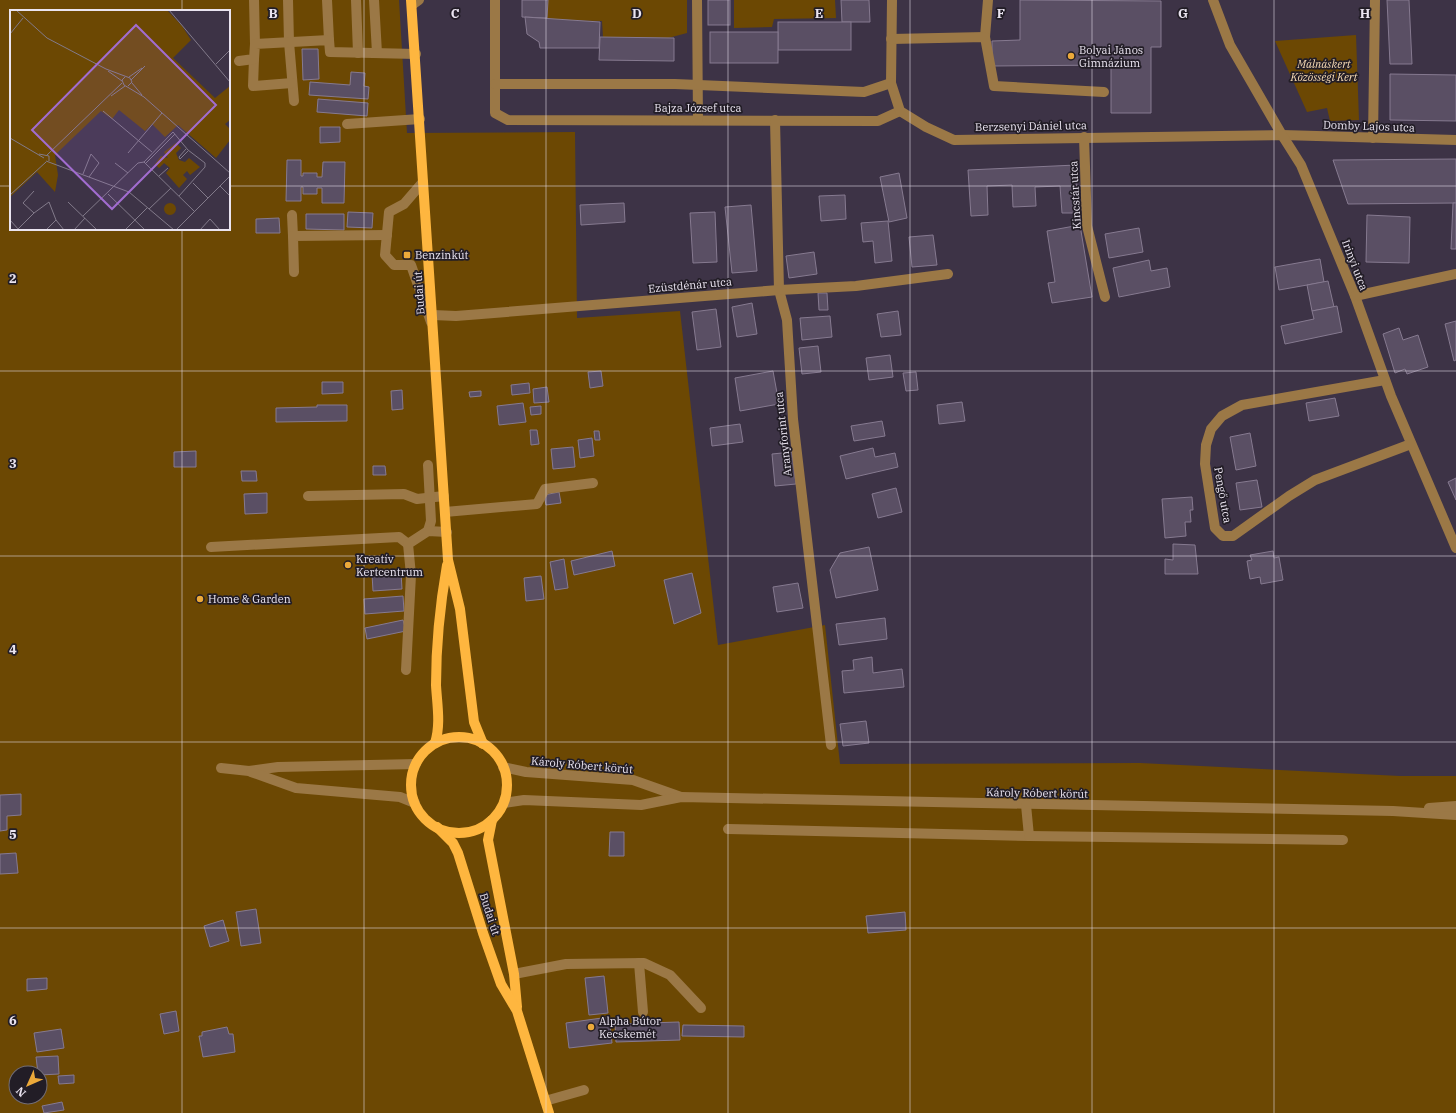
<svg xmlns="http://www.w3.org/2000/svg" width="1456" height="1113" font-family="'IBM Plex Serif',serif">
	<rect width="100%" height="100%" fill="#3d3346"/>
	<!-- green -->
	<g fill="#6c4803" fill-rule="evenodd">
		<path d="M0,0H399L407,133L575,132L577,318L680,311L718,645L825,625L840,764L1140,763L1400,776H1456V1113H0ZM11,11H229V229H11ZM16,1073H40V1097H16Z"/>
		<polygon points="546,0 687,0 687,33 668,38 603,37 602,21 545,20"/>
		<polygon points="734,0 835,0 836,18 774,19 772,27 734,28"/>
		<polygon points="1356,35 1359,120 1330,121 1327,108 1307,112 1275,41"/>
	</g>
	<!-- building -->
	<g fill="#5a4f64" stroke="#867a90">
		<polygon points="522,0 548,0 547,18 522,17"/>
		<rect x="708" y="0" width="22" height="25"/>
		<polygon points="841,0 869,0 870,22 842,22"/>
		<polygon points="1020,0 1161,1 1161,47 1151,47 1151,113 1111,113 1111,65 992,66 992,41 1020,40"/>
		<polygon points="1387,0 1409,0 1412,64 1390,64"/>
		<polygon points="525,17 600,22 599,48 540,48 539,42 527,34"/>
		<rect x="778" y="22" width="73" height="28"/>
		<rect x="710" y="32" width="68" height="31"/>
		<polygon points="600,37 674,38 674,61 599,60"/>
		<polygon points="302,49 318,49 319,79 303,80"/>
		<polygon points="351,72 365,73 364,86 369,87 368,99 309,95 310,82 350,85"/>
		<polygon points="1390,74 1456,75 1456,121 1390,120"/>
		<polygon points="318,99 368,103 367,116 317,112"/>
		<polygon points="320,127 340,127 340,142 320,143"/>
		<polygon points="1456,159 1456,203 1348,204 1333,160"/>
		<polygon points="287,160 301,160 301,176 303,176 303,173 317,173 317,177 322,177 323,162 345,162 344,203 322,203 322,188 317,188 317,194 303,194 303,187 301,187 301,201 286,201"/>
		<polygon points="1076,165 1078,213 1062,213 1060,186 1035,187 1036,206 1013,207 1012,185 987,186 988,215 971,216 968,170"/>
		<polygon points="899,173 907,218 889,222 880,177"/>
		<polygon points="845,195 846,219 821,221 819,196"/>
		<polygon points="624,203 625,222 581,225 580,205"/>
		<polygon points="1453,203 1456,203 1456,249 1451,249"/>
		<polygon points="751,205 757,271 732,273 725,207"/>
		<polygon points="348,212 373,213 372,228 347,227"/>
		<polygon points="715,212 717,262 693,263 690,213"/>
		<polygon points="306,214 344,214 344,230 306,229"/>
		<polygon points="1367,215 1410,217 1409,263 1366,262"/>
		<polygon points="279,218 280,233 256,233 256,219"/>
		<polygon points="888,221 892,261 875,263 873,241 863,242 861,223"/>
		<polygon points="1080,225 1092,297 1052,303 1048,283 1055,282 1047,231"/>
		<polygon points="1139,228 1143,252 1109,258 1105,234"/>
		<polygon points="933,235 937,265 912,267 909,237"/>
		<polygon points="814,252 817,274 789,278 786,256"/>
		<polygon points="1320,259 1324,282 1279,290 1275,267"/>
		<polygon points="1149,260 1151,271 1167,268 1170,287 1119,297 1113,268"/>
		<polygon points="1328,281 1334,307 1312,311 1307,285"/>
		<polygon points="818,293 827,293 828,310 819,310"/>
		<polygon points="752,303 757,334 737,337 732,307"/>
		<polygon points="1337,306 1342,332 1285,344 1281,326 1314,319 1312,311"/>
		<polygon points="716,309 721,347 697,350 692,312"/>
		<polygon points="898,311 901,335 881,337 877,314"/>
		<polygon points="830,316 832,337 802,340 800,318"/>
		<polygon points="1456,321 1456,360 1454,361 1445,324"/>
		<polygon points="1399,328 1403,340 1418,335 1428,367 1407,374 1405,369 1395,373 1383,334"/>
		<polygon points="818,346 821,372 802,374 799,348"/>
		<polygon points="890,355 893,377 869,380 866,358"/>
		<polygon points="601,371 603,386 590,388 588,372"/>
		<polygon points="773,371 779,404 740,411 735,378"/>
		<polygon points="916,372 918,390 906,391 903,373"/>
		<polygon points="322,382 343,382 343,393 322,394"/>
		<polygon points="529,383 530,393 512,395 511,385"/>
		<polygon points="547,387 549,402 534,403 533,389"/>
		<polygon points="402,390 403,409 392,410 391,391"/>
		<polygon points="481,391 481,396 470,397 469,392"/>
		<polygon points="1335,398 1339,416 1309,421 1306,403"/>
		<polygon points="962,402 965,421 939,424 937,405"/>
		<polygon points="523,403 526,422 499,425 497,406"/>
		<polygon points="317,405 347,405 347,421 276,422 276,408 317,407"/>
		<polygon points="541,406 541,414 531,415 530,407"/>
		<polygon points="882,421 885,436 854,441 851,426"/>
		<polygon points="740,424 743,442 712,446 710,428"/>
		<polygon points="530,430 537,430 539,444 531,445"/>
		<polygon points="594,431 599,431 600,440 595,440"/>
		<polygon points="1250,433 1256,466 1236,470 1230,437"/>
		<polygon points="592,438 594,456 580,458 578,440"/>
		<polygon points="573,447 575,467 553,469 551,449"/>
		<polygon points="873,448 875,457 895,453 898,467 846,479 840,456"/>
		<polygon points="196,451 196,467 174,467 174,452"/>
		<polygon points="792,452 796,484 775,486 772,454"/>
		<polygon points="373,466 385,466 386,475 373,475"/>
		<polygon points="241,471 256,471 257,481 242,481"/>
		<polygon points="1456,478 1456,500 1448,482"/>
		<polygon points="1257,480 1262,507 1240,510 1236,483"/>
		<polygon points="896,488 902,512 878,518 872,494"/>
		<polygon points="559,492 561,503 546,505 544,495"/>
		<polygon points="267,493 267,513 245,514 244,494"/>
		<polygon points="1192,497 1193,510 1190,510 1191,522 1185,522 1186,536 1165,538 1162,499"/>
		<polygon points="1173,544 1195,545 1198,574 1165,574 1165,559 1173,560"/>
		<polygon points="869,547 878,590 836,598 830,570 840,553"/>
		<polygon points="612,551 615,566 574,575 571,561"/>
		<polygon points="1273,551 1274,558 1279,557 1283,580 1261,584 1260,577 1250,579 1247,561 1252,560 1250,555"/>
		<polygon points="564,559 568,588 555,590 550,562"/>
		<polygon points="401,572 402,589 373,591 372,574"/>
		<polygon points="692,573 701,613 674,624 664,580"/>
		<polygon points="541,576 544,599 526,601 524,578"/>
		<polygon points="798,583 803,608 777,612 773,587"/>
		<polygon points="403,596 404,611 365,614 364,599"/>
		<polygon points="885,618 887,639 839,645 836,624"/>
		<polygon points="403,620 406,631 367,639 365,628"/>
		<polygon points="872,657 873,673 902,669 904,687 844,693 842,671 854,670 853,660"/>
		<polygon points="866,721 869,743 843,746 840,724"/>
		<polygon points="21,794 21,815 7,816 7,830 0,831 0,795"/>
		<polygon points="610,832 624,832 624,856 609,856"/>
		<polygon points="16,853 18,873 0,874 0,854"/>
		<polygon points="256,909 261,943 241,946 236,912"/>
		<polygon points="905,912 906,930 868,933 866,916"/>
		<polygon points="223,920 229,941 210,947 204,926"/>
		<polygon points="604,976 608,1013 589,1015 585,978"/>
		<polygon points="47,978 47,989 27,991 27,979"/>
		<polygon points="176,1011 179,1031 164,1034 160,1014"/>
		<polygon points="609,1017 612,1043 569,1048 566,1023"/>
		<polygon points="679,1022 680,1040 616,1042 615,1024"/>
		<polygon points="683,1025 744,1026 744,1037 682,1036"/>
		<polygon points="227,1027 229,1034 233,1034 235,1052 203,1057 199,1036 202,1036 202,1032"/>
		<polygon points="61,1029 64,1048 37,1052 34,1033"/>
		<polygon points="58,1056 59,1074 40,1075 40,1073 38,1073 36,1057"/>
		<polygon points="74,1075 74,1083 59,1084 58,1076"/>
		<polygon points="62,1102 64,1110 44,1113 42,1106"/>
	</g>
	<g fill="none" stroke-linecap="round" stroke-linejoin="round">
		<!-- minor -->
		<g stroke="#9b7846" stroke-width="10">
			<polyline points="254,0 255,44"/>
			<polyline points="288,0 289,42 294,101"/>
			<polyline points="327,0 329,40"/>
			<polyline points="356,0 358,53"/>
			<polyline points="374,0 377,53"/>
			<polyline points="495,0 495,113 508,120 878,121 900,111"/>
			<polyline points="697,0 698,120"/>
			<polyline points="892,0 891,83 900,111 926,127 954,140 1282,135 1456,140"/>
			<polyline points="1213,0 1230,45 1282,135 1301,165 1355,296 1391,396 1456,548"/>
			<polyline points="412,5 419,0"/>
			<polyline points="985,37 988,0"/>
			<polyline points="891,39 985,37 994,86 1104,92"/>
			<polyline points="254,59 253,86 292,83"/>
			<polyline points="239,61 254,59 255,44 329,40 330,52 416,54"/>
			<polyline points="495,84 675,84 864,92 891,83"/>
			<polyline points="775,120 779,290 787,320 793,419 831,745"/>
			<polyline points="347,124 420,119"/>
			<polyline points="1084,137 1087,226 1105,297"/>
			<polyline points="1373,138 1375,0"/>
			<polyline points="423,182 404,204 389,212 385,255 394,265 411,265 431,322"/>
			<polyline points="292,215 293,236"/>
			<polyline points="294,272 293,236 387,235"/>
			<polyline points="1355,296 1456,274"/>
			<polyline points="433,315 456,316 779,290 856,286 948,274"/>
			<polyline points="1385,380 1242,405 1222,416 1211,429 1206,445 1205,464 1215,528 1223,536 1233,536 1289,496 1315,480 1411,444"/>
			<polyline points="308,496 404,494 417,499 444,496"/>
			<polyline points="445,512 537,504 545,489 593,483"/>
			<polyline points="428,531 431,521 428,465"/>
			<polyline points="211,547 399,537 408,544"/>
			<polyline points="406,670 411,575 408,544 428,531 447,532"/>
			<polyline points="503,767 526,772 633,780 681,797"/>
			<polyline points="221,768 249,771 278,767 416,764"/>
			<polyline points="251,772 296,788 400,797 415,803"/>
			<polyline points="504,803 524,800 641,805 681,797 1393,811 1456,815"/>
			<polyline points="1429,808 1456,806"/>
			<polyline points="728,829 1029,836 1026,805"/>
			<polyline points="1029,836 1343,840"/>
			<polyline points="639,963 643,1012"/>
			<polyline points="514,974 566,964 644,963 670,975 701,1008"/>
			<polyline points="545,1101 584,1090"/>
		</g>
		<!-- major -->
		<g stroke="#feb63f" stroke-width="10">
			<polyline points="411,0 448,560 460,609 474,722 483,744"/>
			<circle cx="459" cy="785" r="48"/>
			<path d="M435,743C441,724 437,704 436,685C436,644 440,605 447,565"/>
			<polyline points="492,820 488,840 514,974 517,1007"/>
			<polyline points="437,827 453,843 458,853 483,933 501,984 517,1011 549,1113"/>
		</g>
	</g>
	<!-- grid -->
	<path fill="none" stroke="#eae4f0" stroke-width="1" stroke-opacity="0.55" d="M182,0V11M364,0V1113M546,0V1113M728,0V1113M910,0V1113M1092,0V1113M1274,0V1113M0,186H11M229,186H1456M182,229V1113M0,371H1456M0,556H1456M0,742H1456M0,928H1456"/>
	<!-- markers -->
	<g fill="#eca93a" stroke="#221d26" stroke-width="1.5">
		<circle cx="1071" cy="56" r="4"/>
		<rect x="403" y="251" width="8" height="8" rx="2"/>
		<circle cx="348" cy="565" r="4"/>
		<circle cx="200" cy="599" r="4"/>
		<circle cx="591" cy="1027" r="4"/>
	</g>
	<g text-anchor="middle" dominant-baseline="central" stroke-width="3.5" stroke-linejoin="round" paint-order="stroke">
		<!-- poi labels -->
		<g font-size="11" fill="#eae4f0" stroke="#221d26" text-anchor="start">
			<text x="1079" y="50">Bolyai János<tspan x="1079" dy="13">Gimnázium</tspan></text>
			<text x="415" y="255">Benzinkút</text>
			<text x="356" y="559">Kreatív<tspan x="356" dy="13">Kertcentrum</tspan></text>
			<text x="208" y="599">Home &amp; Garden</text>
			<text x="599" y="1021">Alpha Bútor<tspan x="599" dy="13">Kecskemét</tspan></text>
		</g>
		<!-- park labels -->
		<g font-size="11" font-style="italic" fill="#f7dbb4" stroke="#221d26">
			<text x="1324" y="64">Málnáskert<tspan x="1324" dy="13">Közösségi Kert</tspan></text>
		</g>
		<!-- street labels -->
		<g font-size="11" fill="#eae4f0" stroke="#221d26">
			<text x="698" y="108">Bajza József utca</text>
			<text transform="translate(1031 126) rotate(-1)">Berzsenyi Dániel utca</text>
			<text transform="translate(1369 126) rotate(2)">Domby Lajos utca</text>
			<text transform="translate(1075 195) rotate(-93)">Kincstár utca</text>
			<text transform="translate(1355 265) rotate(69)">Irinyi utca</text>
			<text transform="translate(690 285) rotate(-5)">Ezüstdénár utca</text>
			<text transform="translate(419 293) rotate(-94)">Budai út</text>
			<text transform="translate(783 434) rotate(-96)">Aranyforint utca</text>
			<text transform="translate(1223 495) rotate(80)">Pengő utca</text>
			<text transform="translate(582 765) rotate(5)">Károly Róbert körút</text>
			<text transform="translate(1037 793) rotate(1)">Károly Róbert körút</text>
			<text transform="translate(490 914) rotate(72)">Budai út</text>
		</g>
	</g>
	<!-- overview -->
	<g transform="translate(10 10)">
		<rect width="220" height="220" fill="#3d3346"/>
		<path d="M0,0H157L172,16L181,30L163,48L205,88L220,76V110L215,114L220,119V130L206,148L168,115L155,127L142,114L135,121L109,100L102,109L91,101L45,145L48,165L45,182L27,162L0,187ZM166,133L171,138L166,143L169,150L175,152L179,148L190,157L180,165L177,161L173,165L177,169L169,178L156,163L160,158L154,153L149,158L145,154L151,146L158,148L154,142ZM154 199a6 6 0 1 1 12 0a6 6 0 1 1-12 0Z" fill="#6c4803"/>
		<path fill="none" stroke="#827a8a" stroke-width="1" d="M6,0L37,28L96,59L120,68L122,72L118,76M159,0L220,72M0,24L13,8M206,54L220,40M98,61L112,71M115,67L112,70L114,75L134,87L220,163M119,67L132,58M121,70L135,56M122,73L132,85M101,86L115,76M93,101L142,142M0,128L34,148M176,139L169,147L170,149L178,141M118,143L152,103M29,144L39,146V151M37,145L112,73M36,151L119,182L164,220M134,152L163,122L178,140L195,153V157L169,186M134,152L184,201M105,153L118,163M136,153L165,124M73,164L81,144L89,153L79,167M149,166L158,158M183,173L198,188M210,176L220,186M98,184L135,220M0,185L36,152M58,192L87,220M139,199L161,178M24,203L13,193L24,181M73,206L128,153L134,152M0,210L9,220M7,220L24,203L39,192L46,210L54,220M36,220L46,210M64,220L75,208M115,220L137,198M166,220L220,166M190,220L200,209L210,220"/>
		<path fill="#a26cd0" fill-opacity="0.15" stroke="#a26cd0" stroke-width="2" d="M126,15L206,95L102,199L22,120Z"/>
		<rect width="220" height="220" fill="none" stroke="#eae4f0" stroke-width="2"/>
	</g>
	<g font-size="13" text-anchor="middle" font-weight="bold" fill="#eae4f0" stroke="#221d26" stroke-width="3.5" stroke-linejoin="round" paint-order="stroke">
		<text x="273" y="18">B</text>
		<text x="455" y="18">C</text>
		<text x="637" y="18">D</text>
		<text x="819" y="18">E</text>
		<text x="1001" y="18">F</text>
		<text x="1183" y="18">G</text>
		<text x="1365" y="18">H</text>
		<text x="13" y="283">2</text>
		<text x="13" y="468">3</text>
		<text x="13" y="654">4</text>
		<text x="13" y="839">5</text>
		<text x="13" y="1025">6</text>
	</g>
	<!-- north arrow -->
	<g transform="translate(28 1085) rotate(225)"><circle r="19" fill="#221d26" stroke="#726d77"/>
	<path d="M0-3L7 15L0 10L-7 15Z" fill="#eca93a"/>
	<text y="-6" font-size="11" font-weight="bold" text-anchor="middle" fill="#eae4f0">N</text>
	</g>
</svg>
